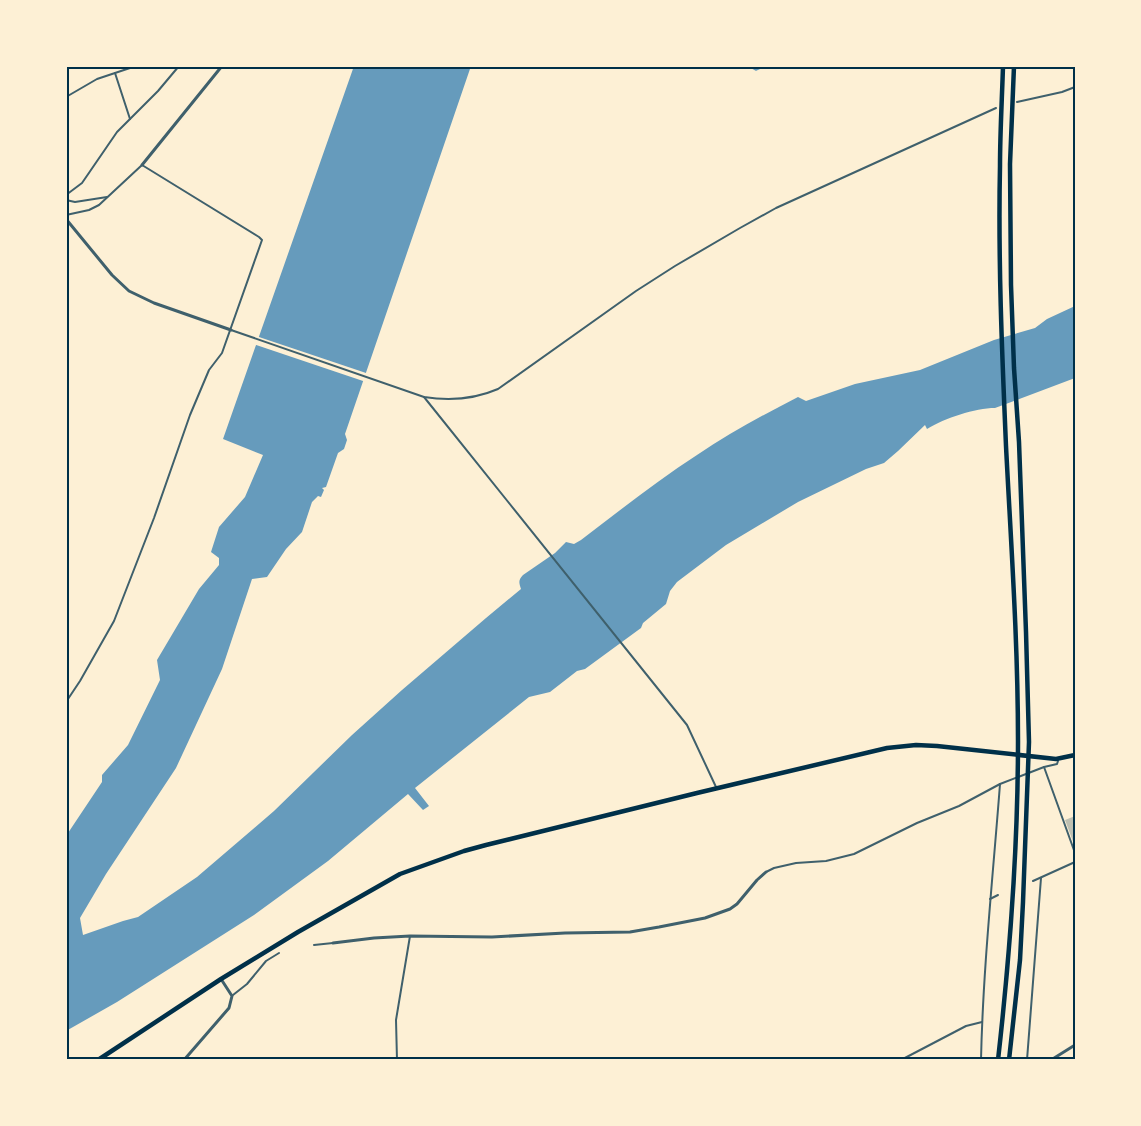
<svg xmlns="http://www.w3.org/2000/svg" width="1141" height="1126" font-family="'Work Sans',sans-serif">
	<rect width="100%" height="100%" fill="#fdf0d5"/>
	<!-- water -->
	<path fill="#669bbc" d="M354,66H471L345,434L347,440L344,449L338,453L326,487L322,488L324,490L321,497L318,496L312,502L302,532L286,549L267,577L252,579L222,669L176,768L106,874L80,918L83,935L123,921L138,917L197,877L274,811L352,735L402,690L486,618L521,589C519,583 518,580 523,575L555,553L566,542L574,544L581,540C619,511 657,481 697,455C729,433 763,415 798,397L806,401L855,384L920,370L994,340L1035,328L1047,319L1075,306V378L995,408C975,408 945,418 927,429L925,425L898,451L884,463L866,469L798,502L726,545L677,582L670,591L666,604L643,623L641,628L585,669L577,671L550,692L529,697L415,788L429,806L423,810L408,794L328,861L254,915L117,1002L66,1031V836L102,782V775L128,745L160,680L157,660L199,589L219,565V558L211,552L219,527L245,497L263,455L223,439Z"/>
	<!-- pier -->
	<polygon fill="#fdf0d5" points="256,336 369,374 366,382 253,344"/>
	<g fill="none" stroke-linecap="round" stroke-linejoin="round">
		<!-- stream -->
		<polyline stroke="#669bbc" stroke-width="1.5" points="749,66 756,70 765,66"/>
	</g>
	<!-- building -->
	<polygon fill="#bec0b2" points="1075,816 1075,847 1065,820"/>
	<g fill="none" stroke-linecap="round" stroke-linejoin="round">
		<!-- minor -->
		<g stroke="#3f606c" stroke-width="2">
			<polyline points="115,73 130,119"/>
			<polyline points="66,97 97,79 136,66"/>
			<polyline points="1017,102 1062,92 1075,87"/>
			<polyline points="66,195 82,183 117,132 158,91 179,66"/>
			<polyline points="66,200 75,202 107,197"/>
			<polyline points="66,215 89,210 99,205 142,165 259,237 262,240 222,353 209,370 190,415 154,518 114,621 80,681 66,702"/>
			<path d="M231,330L424,397C449,401 475,399 498,389L636,291L675,266L740,228L776,208L996,108"/>
			<polyline points="424,397 687,725 716,787"/>
			<polyline points="1044,767 1075,853"/>
			<polyline points="766,872 774,868 796,863 826,861 854,854 917,823 959,806 1000,784 1044,767 1057,764 1058,761"/>
			<polyline points="1033,881 1075,862"/>
			<polyline points="990,899 998,895"/>
			<polyline points="314,945 333,943"/>
			<polyline points="233,995 247,984 266,961 279,953"/>
			<polyline points="397,1060 396,1020 410,936"/>
			<polyline points="901,1060 966,1026 982,1022"/>
			<path d="M981,1060C983,968 993,876 1000,784"/>
			<polyline points="1027,1060 1041,878"/>
		</g>
		<!-- tertiary -->
		<g stroke="#3f606c" stroke-width="3">
			<polyline points="142,165 222,66"/>
			<polyline points="66,219 112,275 129,291 154,303 231,330"/>
			<polyline points="333,943 374,938 410,936 492,937 565,933 630,932 659,927 705,918 730,909 737,904 757,880 766,872"/>
			<polyline points="184,1060 229,1008 232,996 221,979"/>
			<polyline points="1051,1060 1075,1045"/>
		</g>
		<!-- trunk -->
		<polyline stroke="#003049" stroke-width="4.5" points="98,1060 221,979 298,932 400,874 464,851 486,845 697,793 887,748 916,745 937,746 1056,759 1075,755"/>
		<!-- motorway -->
		<g stroke="#003049" stroke-width="4.5">
			<path d="M998,1060C1010,954 1018,847 1018,741C1018,642 1011,544 1006,446C1002,353 998,259 1000,166C1000,133 1002,99 1003,66"/>
			<polyline points="1009,1060 1020,960 1023,902 1029,742 1026,632 1019,442 1014,368 1011,285 1010,164 1014,66"/>
		</g>
	</g>
	<!-- border -->
	<rect width="1141" height="1126" fill="none" stroke="#fdf0d5" stroke-width="135"/>
	<rect x="68" y="68" width="1006" height="990" fill="none" stroke="#003049" stroke-width="2"/>
</svg>
